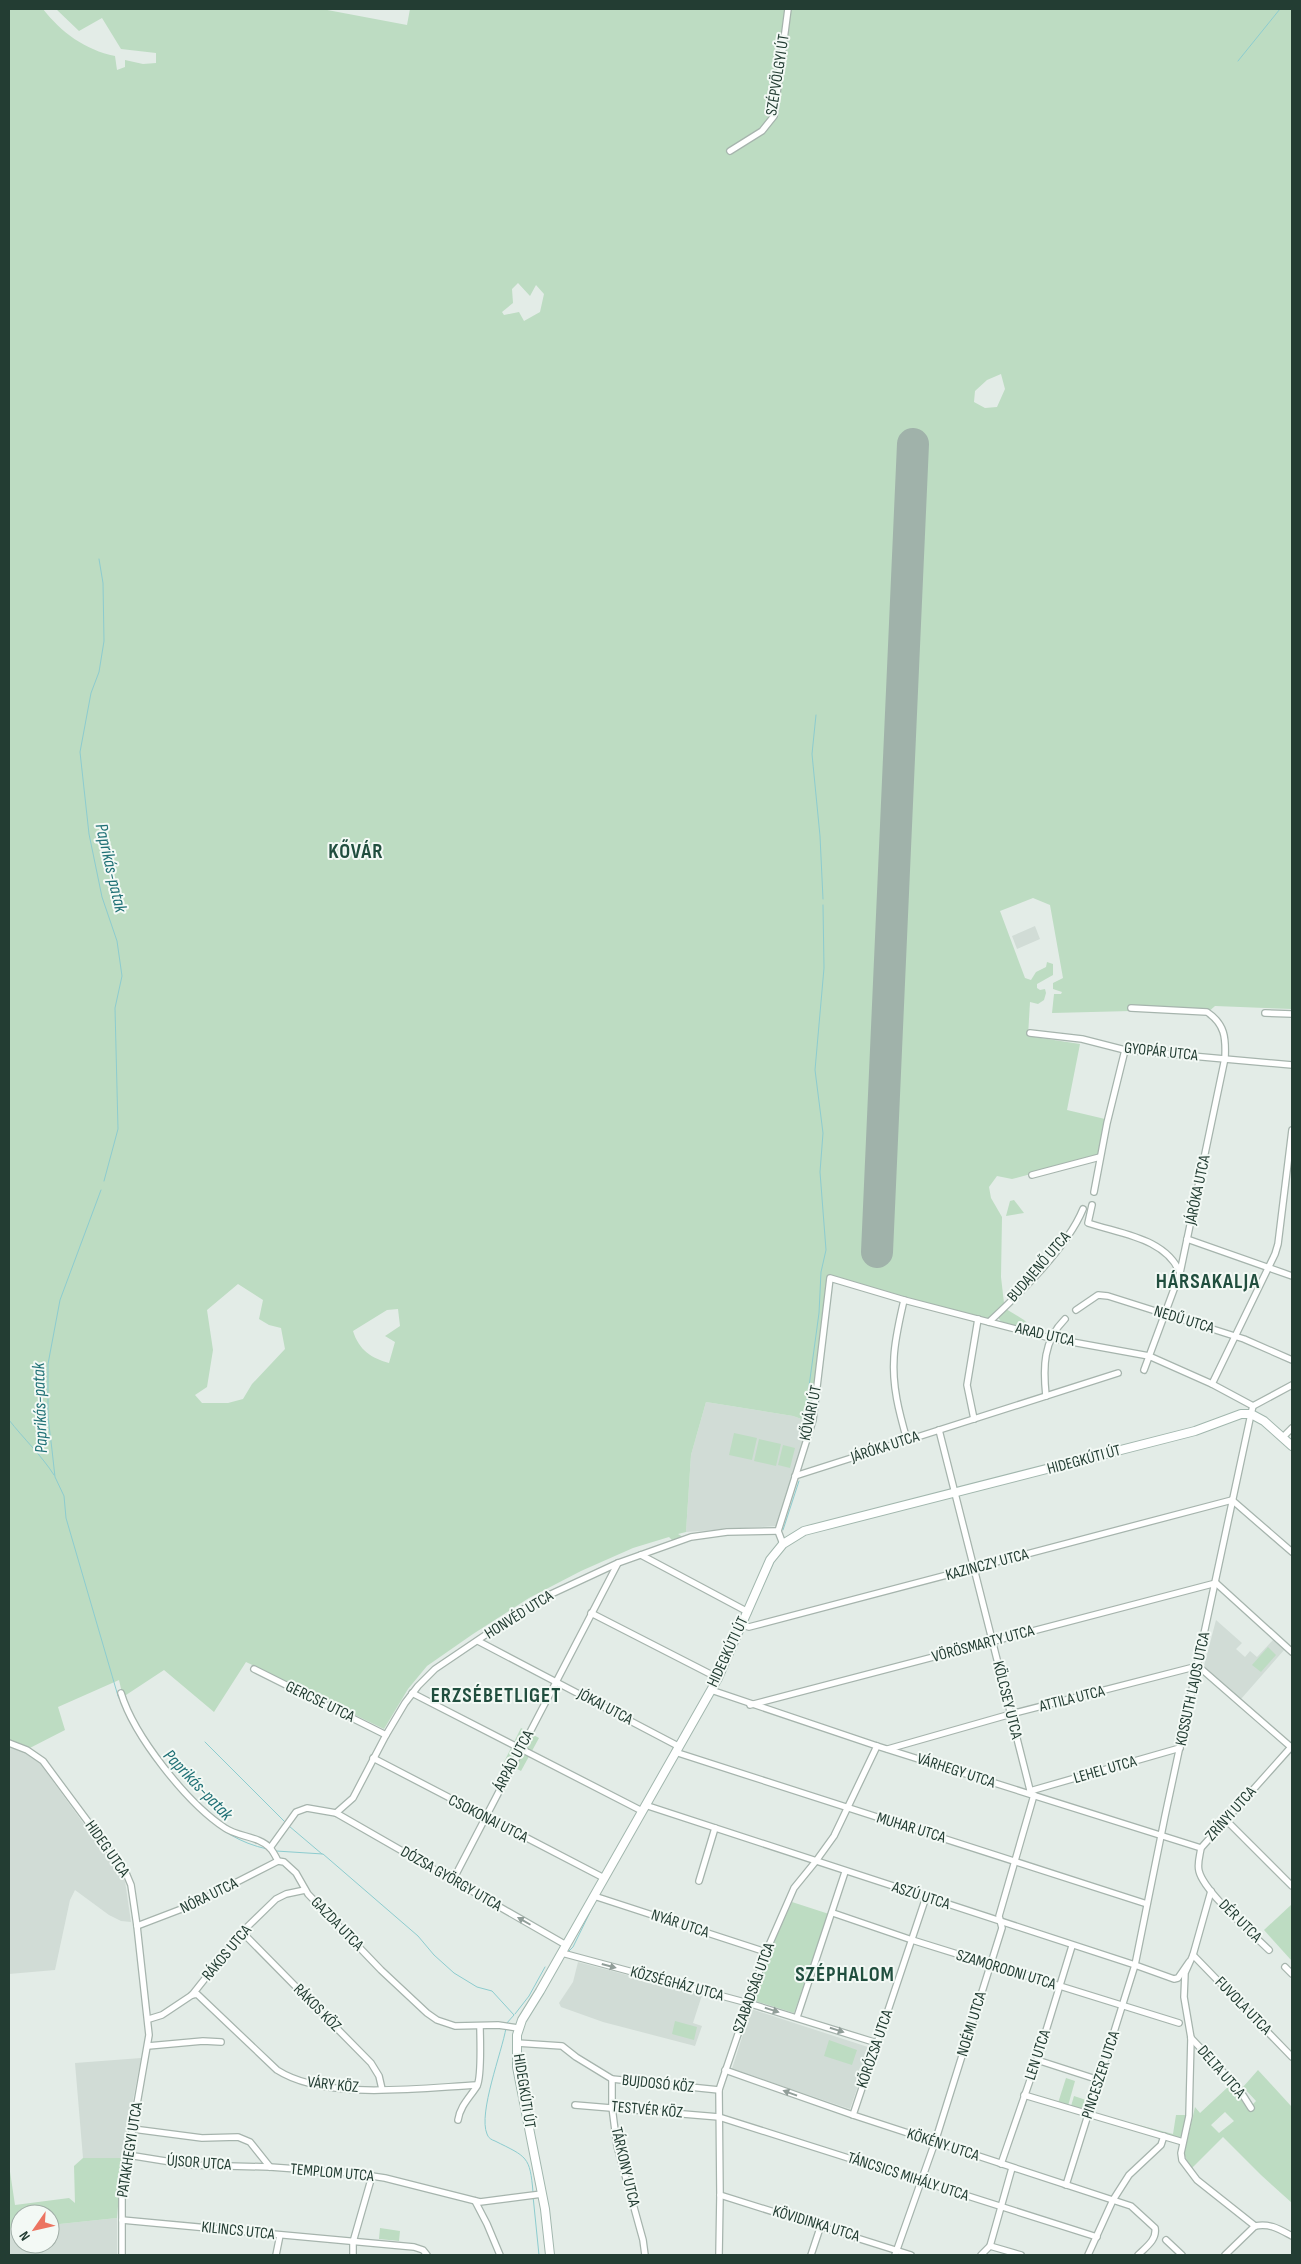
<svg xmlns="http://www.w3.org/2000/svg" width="1301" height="2264" font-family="'Sofia Sans Condensed',sans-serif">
	<rect width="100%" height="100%" fill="#e3ece7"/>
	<!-- built -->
	<g fill="#d1dcd6">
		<polygon points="1035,926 1040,939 1017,949 1012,936"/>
		<polygon points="706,1402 793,1416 810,1422 776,1526 686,1532 691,1455"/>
		<polygon points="1216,1620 1242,1643 1236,1649 1245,1657 1250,1651 1257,1657 1273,1640 1285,1649 1241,1699 1204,1666"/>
		<polygon points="9,1747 24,1751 39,1762 125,1881 131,1922 121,1921 109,1915 75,1890 70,1900 55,1970 9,1974"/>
		<polygon points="578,1962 702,1995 693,2023 702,2026 695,2046 603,2022 561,2007 559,2003 573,1982"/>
		<polygon points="751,2009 871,2048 850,2109 732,2069"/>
		<polygon points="141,2058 122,2158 83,2158 75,2063"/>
		<polygon points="117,2218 117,2255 9,2255 9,2229 20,2228 20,2244 50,2244 50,2225"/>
	</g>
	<!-- green -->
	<g fill="#bddcc2" fill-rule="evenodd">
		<path d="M9,9H43C61,32 85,50 115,56L117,70L125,67V60L143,64L156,63V53L121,49L102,18L79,31L56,9H322L407,25L410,9H1292V1009L1215,1006L1207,1013L1131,1011L1052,1013L1054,994H1061L1062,992L1053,989V983L1063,978L1050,905L1033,898L1000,911L1025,978L1031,980L1036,972L1046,967L1047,962L1053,964V975L1037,984V988L1040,990L1045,989L1046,993L1044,1000L1038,1004L1030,1002L1028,1036L1080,1044L1067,1110L1105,1119L1098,1156L1012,1179L997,1176L989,1187L991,1198L1002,1217L1001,1277L1004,1303L988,1320L828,1275L810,1422L793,1416L706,1402L691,1455L686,1532L678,1534L683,1537L673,1541L669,1537L633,1548L581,1571L529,1598L473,1634L427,1666L408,1689L384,1729L246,1662L214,1712L164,1670L123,1697L119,1680L58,1707L65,1730L24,1751L9,1747ZM518,283L530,296L536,285L544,294L540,312L524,321L519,312L504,315L502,312L513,303L512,289ZM1001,374L1005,389L997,407L985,408L974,402L975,391L987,380ZM238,1284L263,1300L259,1319L269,1325L281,1328L285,1349L252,1384L243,1399L228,1403H202L195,1395L207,1387L213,1350L207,1310ZM398,1309L400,1326L385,1336L395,1342L389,1363C371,1358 359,1350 353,1331L387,1310Z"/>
		<polygon points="1014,1200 1024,1213 1006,1216 1010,1201"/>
		<polygon points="1006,1309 1024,1320 1034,1330 1001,1322 998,1317"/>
		<polygon points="734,1433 757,1438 752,1460 729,1455"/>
		<polygon points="759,1439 781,1444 776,1466 754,1461"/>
		<polygon points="783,1445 795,1448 790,1468 778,1465"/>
		<polygon points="1268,1647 1276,1655 1261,1672 1252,1665"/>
		<polygon points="521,1728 539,1738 521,1771 504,1762"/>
		<polygon points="792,1902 829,1914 794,2013 752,2000 769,1953"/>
		<polygon points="1292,1904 1292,1960 1291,1960 1264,1930"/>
		<polygon points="675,2021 697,2027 694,2040 672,2034"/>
		<polygon points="829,2040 857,2050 852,2065 824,2056"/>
		<path d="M1258,2070L1291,2106L1292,2105V2203L1261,2175L1223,2137L1191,2169L1184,2154L1195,2107L1200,2113L1229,2086L1249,2108L1256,2101L1243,2087ZM1225,2112L1234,2121L1219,2133L1211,2125Z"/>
		<polygon points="1066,2078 1075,2081 1068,2106 1058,2103"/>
		<polygon points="1074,2096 1089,2101 1087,2110 1071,2106"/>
		<polygon points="1176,2115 1189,2115 1183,2136 1176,2138 1135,2124 1173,2134"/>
		<polygon points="83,2158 122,2158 117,2218 50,2225 50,2214 20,2214 20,2228 9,2229 9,2165 15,2205 69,2198 75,2203 74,2166"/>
		<polygon points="380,2228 400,2231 399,2241 379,2239"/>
	</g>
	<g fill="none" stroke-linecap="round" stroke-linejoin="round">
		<!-- stream -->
		<g stroke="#8dcccf" stroke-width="1">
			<polyline points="1238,61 1280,9"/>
			<polyline points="99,559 103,583 104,641 99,672 91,693 80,752 89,834 102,897 117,941 122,976 115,1008 118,1129 104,1181"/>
			<polyline points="816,715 812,754 820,836 823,899"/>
			<polyline points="101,1190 60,1300 48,1364 48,1417 52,1450 55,1477 64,1496 66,1518 118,1696 141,1741 176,1787"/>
			<polyline points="807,1418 807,1401 819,1313 821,1272 826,1250 820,1172 823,1133 815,1070 824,968 823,905"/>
			<path d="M9,1420C23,1438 42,1456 54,1475"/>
			<polyline points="783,1530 799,1481"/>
			<polyline points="747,1622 775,1559"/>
			<polyline points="723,1676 743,1630"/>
			<polyline points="205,1742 286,1823"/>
			<path d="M200,1811C219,1830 240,1843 267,1849"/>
			<polyline points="289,1826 322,1854"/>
			<polyline points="276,1851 323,1854 418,1936 434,1955 454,1973 477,1987 492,1991 514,2015 506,2024"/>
			<polyline points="599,1895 617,1863"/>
			<polyline points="568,1952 573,1947 597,1898"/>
			<polyline points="515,2014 529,1996 545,1967"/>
			<path d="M506,2028C502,2052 478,2113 487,2134C488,2138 492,2140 495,2141C527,2157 530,2156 533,2192"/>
			<polyline points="533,2196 539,2255"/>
		</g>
		<!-- runway -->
		<polyline stroke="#a0b2aa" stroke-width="32" points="877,1252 913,444"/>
		<defs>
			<g id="street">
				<polyline points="730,151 762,131 774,116 788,9"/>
				<path d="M1131,1008L1207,1012C1225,1024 1226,1038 1225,1058L1180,1273L1144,1370"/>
				<polyline points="1265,1013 1292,1014"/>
				<polyline points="1030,1033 1082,1039 1125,1050 1292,1065"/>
				<polyline points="1032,1175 1100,1157"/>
				<polyline points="1094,1192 1107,1123 1125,1050"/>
				<path d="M1092,1205L1088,1223C1120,1234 1166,1238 1180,1273"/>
				<polyline points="1187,1239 1292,1276"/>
				<path d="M904,1300C900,1318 895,1338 894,1357C892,1386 899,1412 907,1440"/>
				<polyline points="1076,1310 1098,1295 1108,1296 1244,1339 1292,1360"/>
				<path d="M989,1322C1020,1293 1067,1248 1083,1209"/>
				<polyline points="1212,1384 1275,1254 1278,1244 1292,1130"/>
				<path d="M1046,1396C1043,1367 1043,1341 1065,1319"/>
				<polyline points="974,1419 967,1385 978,1319"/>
				<polyline points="939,1430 1031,1794"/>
				<polyline points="1283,1437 1292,1428"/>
				<polyline points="795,1476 1118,1373"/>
				<polyline points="1232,1500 1292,1552"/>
				<polyline points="783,1544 778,1531 813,1420 830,1278 904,1300 1050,1338 1149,1356 1212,1384 1253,1406"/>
				<polyline points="641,1555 748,1612"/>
				<polyline points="1216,1583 1292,1652"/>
				<polyline points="591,1613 718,1678"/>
				<polyline points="742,1625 749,1627 1232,1500"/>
				<polyline points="478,1641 678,1746"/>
				<polyline points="1198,1666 1292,1748"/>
				<polyline points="254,1669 386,1735"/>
				<polyline points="711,1690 877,1746 1201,1848"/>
				<path d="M121,1693C134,1736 187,1803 225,1828C238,1837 259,1836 270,1848C273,1851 276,1857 278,1861L284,1862L296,1873L308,1894L381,1970L427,2013L437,2020L455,2026L498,2025L518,2028"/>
				<polyline points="412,1693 642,1811"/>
				<polyline points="750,1705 1216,1583"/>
				<polyline points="9,1743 27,1750 43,1761 126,1873 131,1885 137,1926 149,2035 122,2190 122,2255"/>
				<polyline points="888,1749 1011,1714 1198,1666"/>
				<polyline points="675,1752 1147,1904"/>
				<polyline points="373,1758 604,1878"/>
				<polyline points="1030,1791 1180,1748"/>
				<polyline points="645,1805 1135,1965 1174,1979 1178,1978 1189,1962"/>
				<polyline points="336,1813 353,1798 386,1735 405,1703 418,1686 435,1669 534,1602 618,1563 691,1537 727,1532 778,1531"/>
				<polyline points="1226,1820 1292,1886"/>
				<polyline points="270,1848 296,1812 307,1808 336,1813 566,1945"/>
				<polyline points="453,1880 618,1563"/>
				<polyline points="699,1881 715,1828"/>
				<polyline points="1211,1891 1193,1955 1185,1973 1184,1997 1191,2038 1189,2116 1181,2153 1182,2160 1197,2180 1255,2226"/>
				<polyline points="594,1896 766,1952"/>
				<polyline points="833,1913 912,1940 1179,2023"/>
				<polyline points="137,1926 192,1905 278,1861"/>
				<polyline points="242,1932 371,2063 379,2076 382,2089"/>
				<path d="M1269,1950C1253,1934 1204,1892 1199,1871C1197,1864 1200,1855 1201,1848L1292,1746"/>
				<polyline points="562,1953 748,2003 877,2043"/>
				<polyline points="1193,1955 1292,2057"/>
				<polyline points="1285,1967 1292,1974"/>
				<path d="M192,1995L197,1994L277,2070C325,2101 420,2088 477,2085"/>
				<polyline points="797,2017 845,1872"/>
				<polyline points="149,2019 162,2015 192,1995 242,1932 276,1899 286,1894 305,1890"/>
				<polyline points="1191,2038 1239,2089 1251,2108"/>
				<polyline points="517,2043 562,2046 576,2057 612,2079 719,2090"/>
				<polyline points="148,2046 203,2041 221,2042"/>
				<polyline points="1037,2060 1099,2080"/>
				<path d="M725,2070L853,2115L1131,2206L1155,2228C1157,2240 1146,2247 1138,2255"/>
				<polyline points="612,2079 612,2107 617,2146 643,2240 645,2255"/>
				<polyline points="1024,2095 1183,2142"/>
				<polyline points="575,2105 719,2117 1097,2237"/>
				<polyline points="853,2115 926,1897"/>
				<path d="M458,2120C460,2106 470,2097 477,2086C482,2076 480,2038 480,2026"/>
				<polyline points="133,2129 202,2138 238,2137 250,2142 270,2167"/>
				<polyline points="128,2155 190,2165 270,2167 352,2173 385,2178 480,2202 542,2194"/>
				<polyline points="1001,2164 1037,2060 1072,1946"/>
				<polyline points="1066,2185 1135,1965 1165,1816 1251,1414 1253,1406 1292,1385"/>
				<polyline points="720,2195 911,2255"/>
				<polyline points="475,2201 487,2224 500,2255"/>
				<polyline points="122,2220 414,2247 423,2250 427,2255"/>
				<path d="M1255,2226C1270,2223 1279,2229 1292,2236"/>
				<polyline points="1166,2240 1182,2255"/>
				<polyline points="990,2246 1021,2255"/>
				<polyline points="276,2255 280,2235"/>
				<polyline points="353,2255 353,2242 372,2176"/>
				<polyline points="719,2255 720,2195 719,2090 722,2081 766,1952 794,1888 816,1861 834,1836 877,1746"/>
				<polyline points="811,2255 821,2225"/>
				<polyline points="895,2255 935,2142 1002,1928 999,1916 1034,1795"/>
				<polyline points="981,2255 990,2246 1012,2168"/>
				<polyline points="1088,2255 1113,2200 1129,2175 1161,2145 1164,2136"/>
				<polyline points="1225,2255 1255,2226"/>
			</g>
			<polyline id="secondary" points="550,2255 545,2209 517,2067 517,2035 522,2020 540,1991 718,1678 770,1560 783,1544 804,1531 1195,1431 1241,1414 1251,1414 1264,1421 1292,1446"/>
		</defs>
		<!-- street casing -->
		<use href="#street" stroke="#a6b4ad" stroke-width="8"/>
		<!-- secondary casing -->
		<use href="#secondary" stroke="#a2b7ae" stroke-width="10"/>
		<!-- street -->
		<use href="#street" stroke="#fff" stroke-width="5.5"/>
		<!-- secondary -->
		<use href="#secondary" stroke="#fff" stroke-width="8"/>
	</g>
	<!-- one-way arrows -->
	<defs><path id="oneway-solid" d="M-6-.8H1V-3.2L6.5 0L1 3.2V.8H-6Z" transform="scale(1.25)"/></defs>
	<g fill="#919e99">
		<use href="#oneway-solid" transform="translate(524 1921) rotate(-150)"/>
		<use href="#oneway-solid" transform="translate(609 1966) rotate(15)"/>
		<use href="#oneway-solid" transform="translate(772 2010) rotate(17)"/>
		<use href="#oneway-solid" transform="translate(837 2030) rotate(18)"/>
		<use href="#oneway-solid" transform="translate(790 2093) rotate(-160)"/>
	</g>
	<g text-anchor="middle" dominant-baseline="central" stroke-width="4" stroke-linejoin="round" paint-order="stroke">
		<!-- street labels -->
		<g font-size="16" fill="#233d33" stroke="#f3f9f5">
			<text transform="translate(778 75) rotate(-81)">SZÉPVÖLGYI ÚT</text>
			<text transform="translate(1161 1052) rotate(6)">GYOPÁR UTCA</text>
			<text transform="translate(1198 1190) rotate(-78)">JÁRÓKA UTCA</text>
			<text transform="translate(1039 1267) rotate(-49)">BUDAJENŐ UTCA</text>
			<text transform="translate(1184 1320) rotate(17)">NEDŰ UTCA</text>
			<text transform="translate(1045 1335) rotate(13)">ARAD UTCA</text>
			<text transform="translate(811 1413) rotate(-78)">KŐVÁRI ÚT</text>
			<text transform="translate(885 1447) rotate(-18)">JÁRÓKA UTCA</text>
			<text transform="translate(1084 1460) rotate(-15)">HIDEGKÚTI ÚT</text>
			<text transform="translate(987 1565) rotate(-15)">KAZINCZY UTCA</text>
			<text transform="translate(519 1615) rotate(-32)">HONVÉD UTCA</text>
			<text transform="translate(983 1644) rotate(-15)">VÖRÖSMARTY UTCA</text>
			<text transform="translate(728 1652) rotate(-65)">HIDEGKÚTI ÚT</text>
			<text transform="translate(1193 1689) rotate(-78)">KOSSUTH LAJOS UTCA</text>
			<text transform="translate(1072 1699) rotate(-14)">ATTILA UTCA</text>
			<text transform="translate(1007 1700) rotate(76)">KÖLCSEY UTCA</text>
			<text transform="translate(320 1702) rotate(26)">GERCSE UTCA</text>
			<text transform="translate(605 1707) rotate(28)">JÓKAI UTCA</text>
			<text transform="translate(514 1761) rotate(-62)">ÁRPÁD UTCA</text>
			<text transform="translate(1105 1770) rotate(-16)">LEHEL UTCA</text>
			<text transform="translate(956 1771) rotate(18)">VÁRHEGY UTCA</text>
			<text transform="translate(1231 1814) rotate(-48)">ZRÍNYI UTCA</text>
			<text transform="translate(488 1819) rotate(27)">CSOKONAI UTCA</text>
			<text transform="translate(911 1828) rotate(17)">MUHAR UTCA</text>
			<text transform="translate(107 1849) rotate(55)">HIDEG UTCA</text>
			<text transform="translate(451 1879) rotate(30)">DÓZSA GYÖRGY UTCA</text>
			<text transform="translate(209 1896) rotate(-26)">NÓRA UTCA</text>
			<text transform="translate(921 1896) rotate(18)">ASZÚ UTCA</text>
			<text transform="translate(1240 1921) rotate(45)">DÉR UTCA</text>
			<text transform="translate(337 1924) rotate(46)">GAZDA UTCA</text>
			<text transform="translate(680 1924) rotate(18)">NYÁR UTCA</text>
			<text transform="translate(227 1953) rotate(-50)">RÁKOS UTCA</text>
			<text transform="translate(1006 1970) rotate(17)">SZAMORODNI UTCA</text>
			<text transform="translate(677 1984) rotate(15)">KÖZSÉGHÁZ UTCA</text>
			<text transform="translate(754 1988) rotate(-70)">SZABADSÁG UTCA</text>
			<text transform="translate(1243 2006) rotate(46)">FUVOLA UTCA</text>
			<text transform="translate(317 2008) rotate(45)">RÁKOS KÖZ</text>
			<text transform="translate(972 2024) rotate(-73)">NOÉMI UTCA</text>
			<text transform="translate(875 2049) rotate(-71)">KŐRÓZSA UTCA</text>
			<text transform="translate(1038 2055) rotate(-72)">LEN UTCA</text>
			<text transform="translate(1221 2072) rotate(49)">DELTA UTCA</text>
			<text transform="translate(1101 2075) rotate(-72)">PINCESZER UTCA</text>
			<text transform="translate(658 2084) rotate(6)">BUJDOSÓ KÖZ</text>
			<text transform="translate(333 2085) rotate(6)">VÁRY KÖZ</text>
			<text transform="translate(524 2091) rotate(81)">HIDEGKÚTI ÚT</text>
			<text transform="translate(647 2110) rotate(5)">TESTVÉR KÖZ</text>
			<text transform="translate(943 2145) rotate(18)">KÖKÉNY UTCA</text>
			<text transform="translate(130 2150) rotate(-81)">PATAKHEGYI UTCA</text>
			<text transform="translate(199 2163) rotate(4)">ÚJSOR UTCA</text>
			<text transform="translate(625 2167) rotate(77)">TÁRKONY UTCA</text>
			<text transform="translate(332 2173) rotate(5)">TEMPLOM UTCA</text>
			<text transform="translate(908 2177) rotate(18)">TÁNCSICS MIHÁLY UTCA</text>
			<text transform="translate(816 2224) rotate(17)">KÖVIDINKA UTCA</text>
			<text transform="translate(238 2231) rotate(6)">KILINCS UTCA</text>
		</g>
		<!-- water labels -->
		<g font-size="18" font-style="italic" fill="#207176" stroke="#f3f9f5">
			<text transform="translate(111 868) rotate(77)">Paprikás-patak</text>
			<text transform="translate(40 1408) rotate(-92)">Paprikás-patak</text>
			<text transform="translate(198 1785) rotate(46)">Paprikás-patak</text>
		</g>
		<!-- district labels -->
		<g font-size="21" font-weight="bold" letter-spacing="1" fill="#204e3e" stroke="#f3f9f5">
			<text x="356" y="851">KŐVÁR</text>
			<text x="1208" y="1281">HÁRSAKALJA</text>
			<text x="496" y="1695">ERZSÉBETLIGET</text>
			<text x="845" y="1974">SZÉPHALOM</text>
		</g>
	</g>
	<!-- border -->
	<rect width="1301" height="2264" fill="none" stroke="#233d33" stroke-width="20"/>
	<!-- north arrow -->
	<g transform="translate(35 2229) rotate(236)"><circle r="24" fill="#f3f9f5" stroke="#a0aea7"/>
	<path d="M0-4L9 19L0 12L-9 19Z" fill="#ec7461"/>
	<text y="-8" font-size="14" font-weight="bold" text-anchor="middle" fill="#233d33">N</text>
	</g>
</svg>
